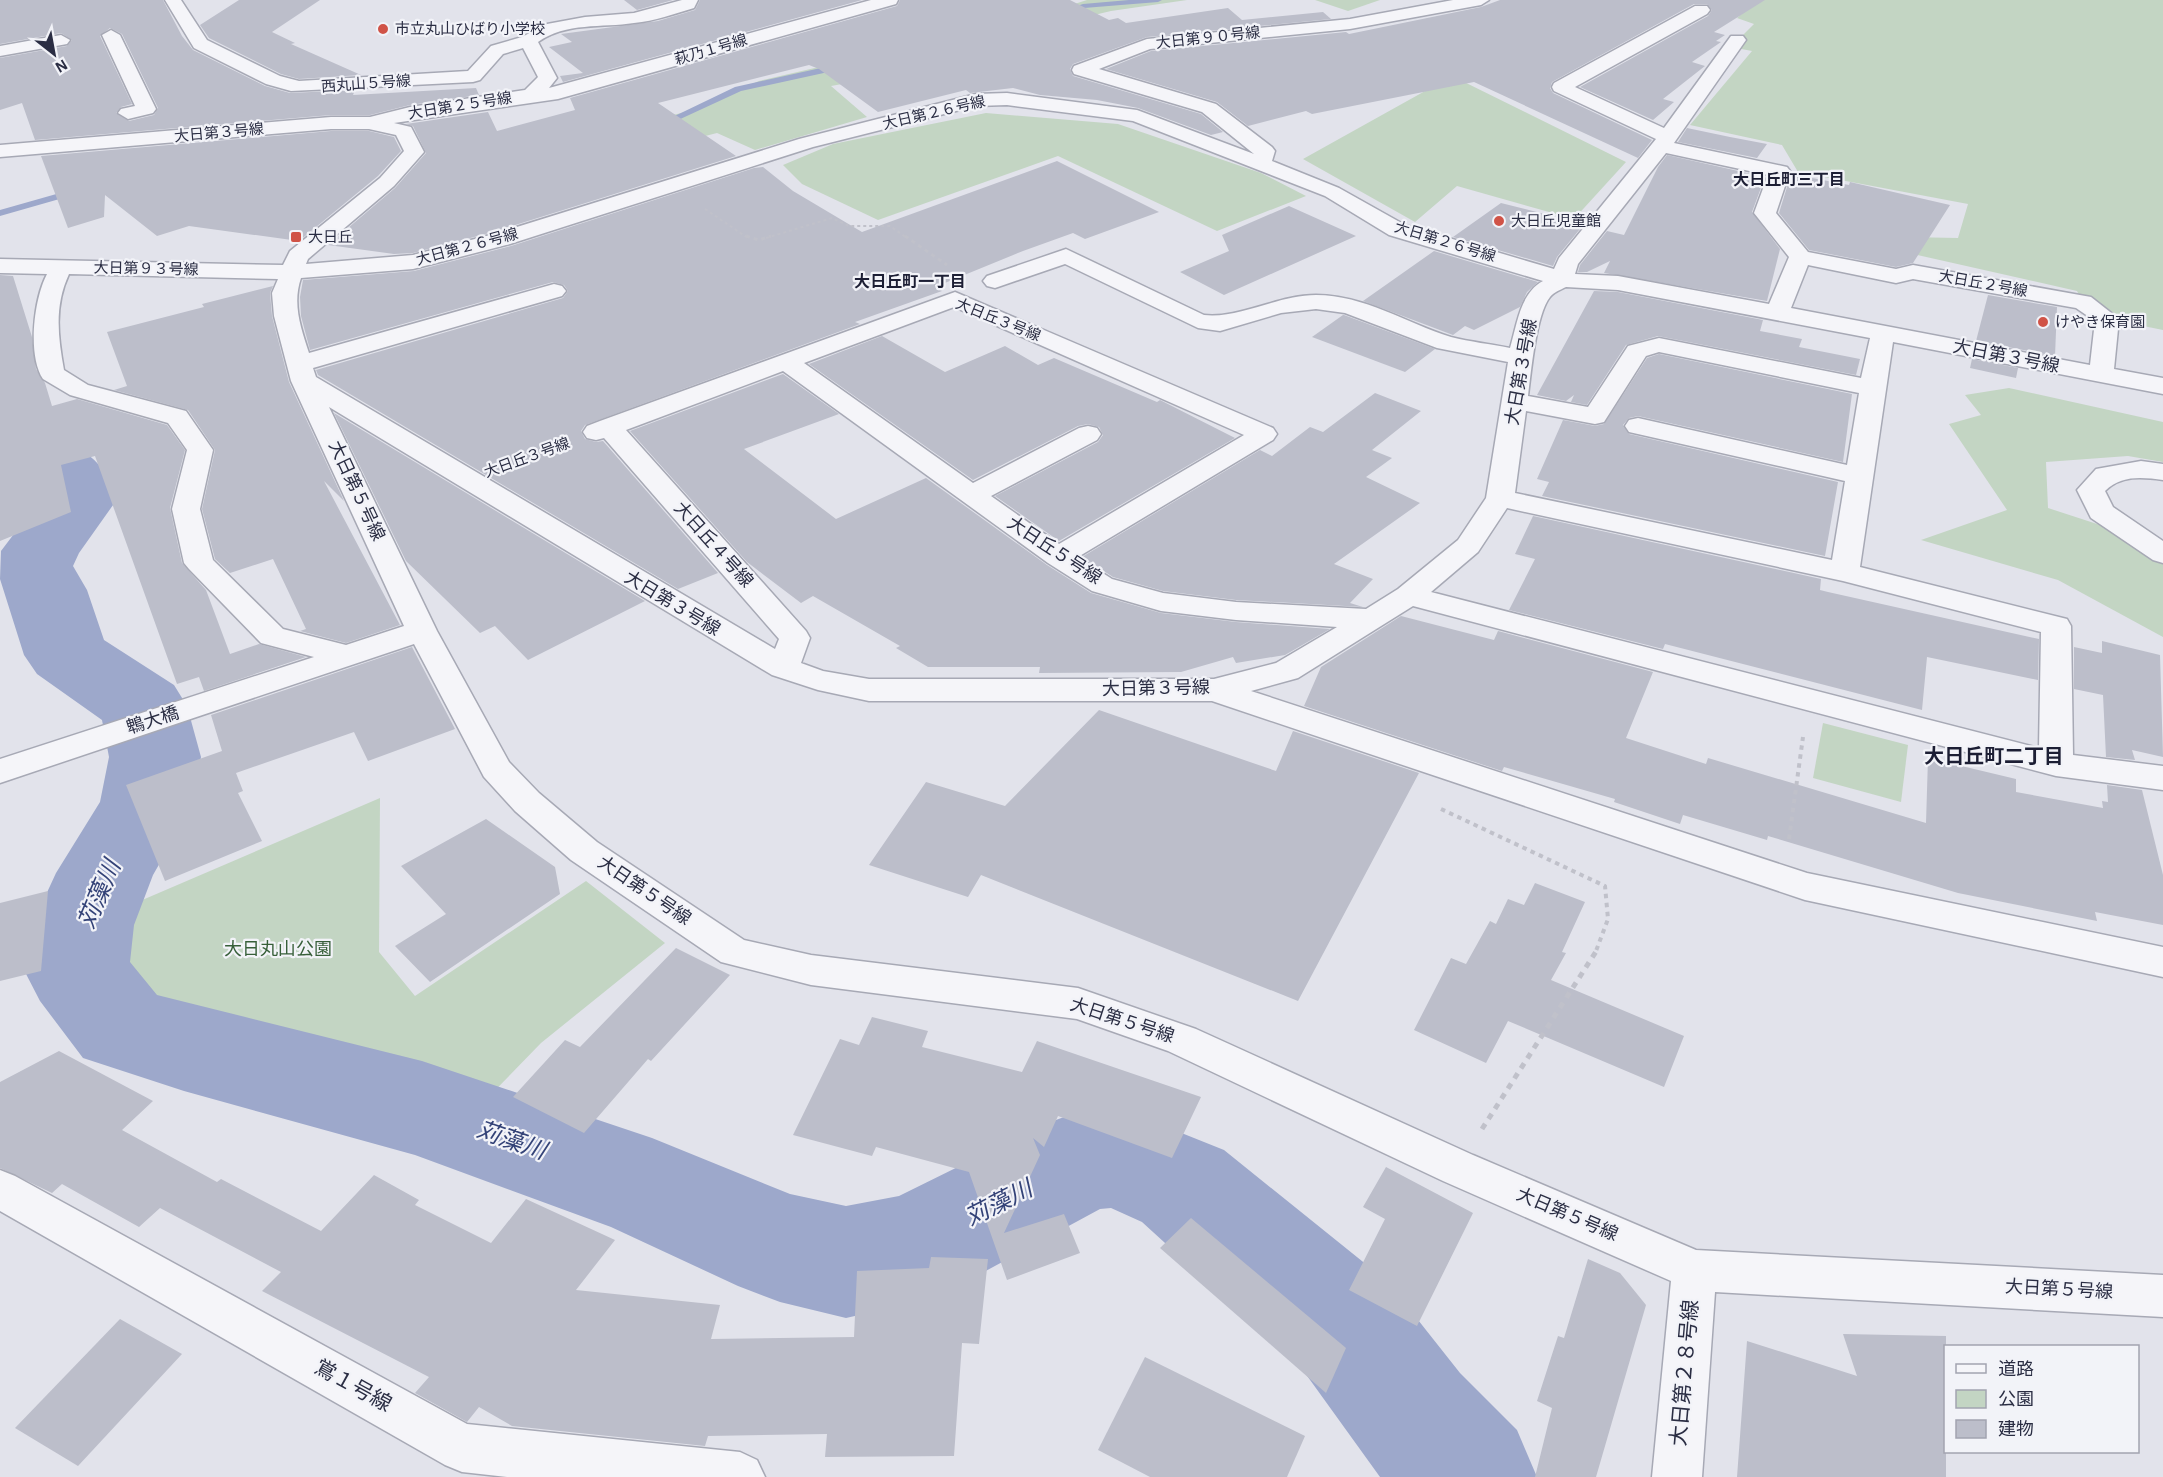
<svg xmlns="http://www.w3.org/2000/svg" width="2163" height="1477" font-family="'Alegreya Sans','Noto Sans JP',sans-serif">
	<rect width="100%" height="100%" fill="#e2e3eb"/>
	<!-- green -->
	<g fill="#c3d5c3">
		<polygon points="1087,0 1187,0 1111,11 1018,33 958,63 831,86 867,117 755,150 717,133 583,167 563,143 689,111 759,81 1034,17"/>
		<polygon points="1315,0 1380,0 1348,11"/>
		<polygon points="1757,0 2163,0 2163,330 2089,315 2077,291 1913,254 1907,237 1958,238 1968,204 1798,172 1782,145 1690,125 1752,51 1731,47 1754,24 1737,18"/>
		<polygon points="1452,76 1626,162 1574,219 1457,186 1415,222 1303,159"/>
		<polygon points="986,113 1118,124 1261,173 1306,196 1217,231 1058,156 878,220 802,184 783,165 833,144"/>
		<polygon points="2009,388 2163,422 2163,462 2128,456 2046,462 2048,508 2137,537 2163,554 2163,637 2058,580 1921,540 2007,510 1949,424 1981,415 1965,395"/>
		<polygon points="1823,723 1908,745 1901,802 1813,778"/>
		<polygon points="380,798 379,952 415,996 586,881 665,943 541,1043 473,1113 248,1045 144,1017 104,964 104,929 133,904"/>
	</g>
	<g fill="none" stroke-linecap="round" stroke-linejoin="round">
		<!-- stream -->
		<g fill="#9da8cb" fill-rule="evenodd">
			<polygon points="1129,0 1162,0 1158,2 1084,8 1063,14 1059,12 1083,4"/>
			<polygon points="839,64 843,67 842,69 741,91 663,127 656,125 735,87"/>
			<polygon points="74,189 79,192 77,194 0,216 0,210"/>
		</g>
		<!-- river -->
		<path fill="#9da8cb" fill-rule="evenodd" d="M0,420C32,428 77,439 99,465C108,474 113,486 118,498L79,553L73,566L87,590L104,640L174,685L187,706L201,757L193,805L153,875L134,925L130,962L157,995L422,1061L652,1138L790,1194L846,1206L899,1196L1045,1124L1086,1109L1119,1108L1224,1150L1388,1282L1460,1373L1517,1430L1537,1477H1380L1300,1366L1142,1222L1111,1208L1100,1209L958,1286L916,1302L846,1318L780,1302L738,1286L611,1227L415,1155L184,1091L83,1058L40,1001L25,972L32,925L56,873L100,802L109,757L102,720L37,674L24,655L0,579L1,551L42,497C36,481 15,474 0,468Z"/>
	</g>
	<!-- building -->
	<g fill="#bcbeca" fill-rule="evenodd">
		<path d="M0,0H163L182,36L193,50L265,86L290,93L355,90L353,95L476,88L479,95L410,105L370,115H331L35,140L22,103L0,110V58L67,46L72,40L61,33L0,44ZM110,28L122,34L158,108L154,115L129,121L116,113L121,107L132,104L100,36Z"/>
		<polygon points="239,0 320,0 272,32 295,43 291,44 361,75 299,79 281,74 209,38 200,25"/>
		<polygon points="624,0 673,0 637,10"/>
		<polygon points="700,0 862,0 563,82 560,76 583,73 549,47 572,42 561,34 658,21 695,10"/>
		<polygon points="900,0 1070,0 1109,20 1118,18 1126,23 1228,8 1242,20 1323,12 1331,19 1147,37 1073,64 1070,69 1073,76 1201,114 1223,132 1211,135 1138,108 1097,100 1040,95 1013,88 970,93 966,90 878,112 819,69 809,65 658,103 736,156 493,232 413,253 394,254 328,245 395,188 426,153 413,126 406,124 488,112 497,131 575,110 570,98 897,6"/>
		<polygon points="1500,0 1765,0 1714,32 1725,35 1716,41 1721,42 1692,62 1705,66 1663,99 1674,102 1653,120 1580,87 1708,16 1712,10 1707,4 1694,4 1552,82 1550,88 1553,93 1652,140 1638,158 1474,82 1312,114 1306,111 1248,126 1217,102 1106,69 1151,51 1346,32 1349,34 1481,7"/>
		<polygon points="1687,128 1730,137 1767,144 1757,158 1678,142"/>
		<polygon points="331,131 369,131 394,137 401,151 378,176 299,241 189,226 157,236 105,195 104,217 68,228 41,156"/>
		<polygon points="1667,155 1765,177 1752,212 1780,249 1767,301 1604,273 1610,261 1587,272 1578,272 1580,265 1607,231 1624,235 1658,167"/>
		<polygon points="1057,161 1159,212 1085,239 1073,233 1023,251 935,287 942,291 855,322 860,324 585,425 581,431 585,439 596,442 603,441 718,573 678,589 318,375 316,370 563,298 568,291 564,285 553,282 310,350 301,316 300,297 303,280 414,271 511,246 754,168 763,167 793,191 862,232"/>
		<polygon points="1791,174 1849,185 1850,182 1950,205 1913,263 1896,267 1809,250 1779,213"/>
		<polygon points="1501,203 1584,224 1557,257 1553,266 1453,237"/>
		<polygon points="1289,206 1356,236 1224,295 1180,272 1229,251 1222,235"/>
		<polygon points="1434,251 1538,282 1527,292 1520,307 1474,330 1465,326 1453,335 1363,301"/>
		<polygon points="0,275 13,276 32,337 36,369 45,383 52,406 77,399 167,425 185,450 170,508 182,563 206,590 230,654 259,644 306,657 204,691 199,677 177,684 95,456 61,465 71,512 0,541"/>
		<polygon points="273,286 270,293 272,316 289,382 344,501 324,481 400,625 346,643 300,631 306,629 273,559 230,573 215,559 202,509 215,450 188,410 114,390 127,386 107,332 204,307 202,304"/>
		<polygon points="1594,291 1618,292 1763,320 1760,331 1802,339 1799,347 1860,359 1856,375 1658,336 1626,345 1587,405 1571,402 1574,395 1566,401 1537,395"/>
		<polygon points="1988,295 2057,307 2055,356 1976,341"/>
		<polygon points="1343,315 1344,315 1435,349 1405,372 1312,337"/>
		<polygon points="882,336 945,372 1005,346 1038,365 1054,358 1157,402 1160,400 1235,438 1059,541 995,496 1098,442 1103,435 1099,427 1088,424 1078,426 973,480 809,364"/>
		<polygon points="1659,354 1852,394 1843,462 1638,416 1629,418 1623,425 1629,434 1838,482 1825,556 1542,496 1549,482 1537,479 1563,420 1595,426 1604,424 1647,358"/>
		<polygon points="1972,359 2018,368 2016,378 1970,368"/>
		<polygon points="783,374 839,414 744,449 836,519 926,478 1047,565 1091,593 1161,613 1236,622 1330,629 1285,655 1236,663 1233,657 1181,672 1039,673 1040,667 928,667 896,648 900,646 813,596 801,603 747,562 630,431"/>
		<polygon points="1375,393 1421,411 1372,450 1392,458 1366,477 1420,503 1334,564 1373,579 1350,603 1363,607 1236,600 1163,591 1113,577 1082,557 1260,450 1272,456 1310,427 1323,432"/>
		<polygon points="334,413 645,601 528,660 495,626 480,633 406,561"/>
		<polygon points="1533,516 1821,579 1820,590 1828,592 2039,639 2038,680 1927,657 1922,710 1665,644 1663,649 1509,610 1535,559 1515,554"/>
		<polygon points="1401,616 1494,640 1498,631 1653,672 1626,738 1706,764 1708,758 1926,823 1928,758 2016,779 2016,792 2103,808 2102,801 2108,802 2107,785 2142,790 2163,875 2163,925 2095,912 2097,921 1958,893 1768,836 1767,840 1683,815 1680,824 1614,802 1615,799 1504,767 1502,771 1304,706 1321,667"/>
		<polygon points="2102,641 2160,655 2163,757 2132,750 2135,760 2106,757 2103,695 2074,689 2074,647 2102,653"/>
		<polygon points="412,647 455,729 368,761 354,732 236,773 243,791 238,793 262,841 165,881 126,785 222,751 211,715"/>
		<polygon points="1099,710 1276,771 1293,731 1419,773 1298,1001 981,875 968,897 869,865 926,782 1005,806"/>
		<polygon points="486,819 555,867 560,894 430,982 395,946 446,914 401,866"/>
		<polygon points="1535,883 1585,902 1562,952 1566,953 1551,980 1684,1036 1664,1087 1508,1021 1486,1063 1414,1030 1451,958 1466,964 1490,921 1496,924 1508,899 1524,905"/>
		<polygon points="48,891 41,971 0,981 0,903"/>
		<polygon points="676,948 730,975 651,1061 648,1059 584,1133 513,1097 565,1040 580,1047"/>
		<polygon points="872,1017 928,1031 922,1047 1022,1072 1037,1041 1201,1097 1172,1158 1058,1116 1044,1147 1033,1138 1040,1155 1004,1233 1064,1214 1080,1253 1007,1280 969,1172 876,1147 872,1156 793,1135 840,1039 859,1045"/>
		<polygon points="59,1051 153,1101 122,1130 217,1182 221,1179 321,1231 374,1175 419,1200 415,1205 491,1243 526,1199 615,1240 576,1290 720,1305 711,1339 854,1337 857,1271 929,1268 931,1257 988,1259 979,1344 962,1343 954,1456 825,1457 827,1434 708,1436 705,1446 512,1426 479,1407 467,1422 415,1393 429,1377 262,1291 281,1272 160,1208 139,1227 62,1184 52,1193 0,1168 0,1082"/>
		<polygon points="1386,1167 1473,1213 1417,1326 1349,1290 1385,1219 1363,1207"/>
		<polygon points="1191,1218 1346,1348 1326,1393 1160,1248"/>
		<polygon points="1588,1259 1620,1273 1646,1305 1596,1477 1535,1477 1552,1408 1537,1401 1558,1336 1564,1338"/>
		<polygon points="120,1319 182,1354 78,1466 15,1428"/>
		<polygon points="1843,1334 1946,1336 1946,1477 1737,1477 1747,1341 1857,1376"/>
		<polygon points="1145,1357 1305,1436 1287,1477 1150,1477 1098,1450"/>
	</g>
	<g fill="none" stroke-linecap="round" stroke-linejoin="round">
		<defs>
			<g id="minor">
				<path d="M165,0H181L207,40L280,76L299,81L468,71L491,46L522,37L547,24L585,17L634,13L682,0H698L694,8C674,14 655,21 634,23C602,28 566,22 538,42L557,78L549,88L871,0H898L896,4L558,99L394,123L411,127L424,152L394,186L308,259L306,264L413,255L494,234L799,139L976,94L1007,93L1137,110L1254,154L1202,112L1074,74L1072,70L1074,66L1147,39L1350,19L1453,0H1489L1481,5L1350,29L1150,49L1099,69L1216,104L1272,147L1275,151L1272,161L1339,188L1405,225L1554,269L1559,258L1656,139L1554,91L1552,87L1554,83L1695,6H1707L1710,10L1707,14L1575,87L1664,128L1731,36H1743L1746,40L1674,143L1787,167L1790,171L1776,213L1808,252L1896,269L1913,265L2091,297L2119,319L2114,369L2163,378V394L1893,342L1860,567L2067,619L2071,626L2073,755L2163,766V790L2056,776L1413,606L1298,678L1251,691L1807,873L2163,947V977L1805,900L1212,701H869L818,690L772,675L329,407L437,631L509,762L539,793L597,842L744,940L811,955L1078,988L1196,1029L1473,1155L1696,1250L2163,1275V1317L1715,1292L1702,1477H1652L1671,1281L1443,1181L1168,1051L1077,1019L811,985L721,962L571,860L515,811L484,777L414,644L0,783V759L314,657L261,643L189,569L184,563L172,509L187,450L168,423L70,395L43,379C27,355 34,299 47,274L0,273V259L283,265L290,251L380,178L404,151L396,135L369,129H331L0,157V145L331,117H370L410,107L525,90L538,77L523,48L503,54L480,80L473,82L291,91L266,84L194,48ZM1007,105L1133,121L1325,196L1389,235L1543,281C1520,293 1517,325 1510,348C1491,344 1470,342 1451,337C1406,323 1364,295 1316,295C1278,295 1239,319 1204,315L1066,249L987,276L983,281L987,286L995,288L1065,264L1198,328L1220,331L1281,313L1316,309L1345,313L1437,348L1508,362L1486,498L1458,540L1398,589L1366,609L1236,602L1163,593L1112,579L1078,557L1273,440L1277,434L1273,428L955,292L600,421L587,426L583,432L587,438L596,440L604,438L779,639L775,649L316,377L313,368L562,296L566,291L562,286L554,284L309,353C301,328 292,304 301,278L413,269L510,244L813,147L976,106ZM1666,153L1768,175L1754,213L1789,257L1769,304L1618,276L1575,274L1578,264ZM1808,265L1896,283L1913,279L2076,308L2095,321L2090,365L1791,308ZM69,274L278,279L272,293L274,316L291,381L404,626L346,645L283,629L213,560L200,509L213,450L186,411L88,385L64,370C58,337 54,306 69,274ZM1566,287L1618,290L1870,338L1861,378L1659,338L1628,346L1588,407L1528,396C1531,373 1536,314 1550,297C1554,292 1560,290 1566,287ZM954,307L1244,435L1059,544L991,496L1097,440L1101,434L1097,428L1088,426L1079,428L973,483L804,363ZM1659,352L1859,393L1847,465L1638,418L1629,420L1625,426L1629,432L1845,481L1832,560L1515,493L1526,411L1595,424L1604,422L1646,356ZM783,371L1048,563L1092,591L1161,611L1236,620L1337,627L1276,663L1214,679H869L823,671L801,663L810,638L806,631L626,430ZM1507,508L1843,581L2041,632L2039,748L1431,592L1478,552Z"/>
				<polygon points="111,30 120,35 156,109 153,113 128,119 118,113 121,109 135,106 102,35"/>
				<polygon points="61,35 70,40 67,44 0,56 0,46"/>
				<path d="M2141,461L2163,464V480C2142,477 2121,475 2105,491L2113,507L2163,541V563L2153,560L2091,518L2077,490L2096,469Z"/>
				<polygon points="0,1170 15,1176 467,1424 740,1452 757,1460 765,1477 507,1477 462,1472 445,1465 0,1211"/>
			</g>
		</defs>
		<!-- minor casing -->
		<use href="#minor" stroke="#a7a9b5" stroke-width="3"/>
		<!-- path-far3 -->
		<g stroke="#c0c1ca" stroke-width="2" stroke-dasharray="3 3" stroke-linecap="butt">
			<polyline points="705,209 748,238"/>
			<polyline points="766,238 832,218 849,226 890,226 907,238"/>
		</g>
		<!-- path-far2 -->
		<g stroke="#c0c1ca" stroke-width="3" stroke-dasharray="4 4" stroke-linecap="butt">
			<polyline points="746,236 759,240 771,236"/>
			<polyline points="905,236 947,265"/>
			<polyline points="515,462 561,445"/>
		</g>
		<!-- path-far1 -->
		<g stroke="#c0c1ca" stroke-width="4" stroke-dasharray="4.5 4.5" stroke-linecap="butt">
			<polyline points="1441,809 1605,886 1608,919 1596,951"/>
			<polyline points="1789,839 1803,737"/>
		</g>
		<!-- path -->
		<polyline stroke="#c0c1ca" stroke-width="5" stroke-dasharray="6 6" stroke-linecap="butt" points="1482,1129 1597,950"/>
		<!-- minor -->
		<use href="#minor" fill="#f5f5f9" fill-rule="evenodd"/>
	</g>
	<!-- markers -->
	<g fill="#d05347" stroke="#f2f3f8" stroke-width="2">
		<circle cx="383" cy="29" r="6"/>
		<circle cx="1499" cy="221" r="6"/>
		<rect x="290" y="231" width="12" height="12" rx="3"/>
		<circle cx="2043" cy="322" r="6"/>
	</g>
	<g text-anchor="middle" dominant-baseline="central" stroke-width="4.5" stroke-linejoin="round" paint-order="stroke">
		<!-- far-poi labels -->
		<g font-size="15" fill="#2a2d43" stroke="#f2f3f8" text-anchor="start">
			<text x="395" y="29">市立丸山ひばり小学校</text>
			<text x="1511" y="221">大日丘児童館</text>
			<text x="308" y="237">大日丘</text>
			<text x="2055" y="322">けやき保育園</text>
		</g>
		<!-- far-street labels -->
		<g font-size="15" fill="#2a2d43" stroke="#f2f3f8">
			<text transform="translate(1208 38) rotate(-6)">大日第９０号線</text>
			<text transform="translate(711 50) rotate(-16)">萩乃１号線</text>
			<text transform="translate(366 84) rotate(-4)">西丸山５号線</text>
			<text transform="translate(460 106) rotate(-9)">大日第２５号線</text>
			<text transform="translate(934 113) rotate(-13)">大日第２６号線</text>
			<text transform="translate(219 133) rotate(-5)">大日第３号線</text>
			<text transform="translate(1445 242) rotate(17)">大日第２６号線</text>
			<text transform="translate(467 247) rotate(-15)">大日第２６号線</text>
			<text transform="translate(146 269) rotate(1)">大日第９３号線</text>
			<text transform="translate(1983 284) rotate(10)">大日丘２号線</text>
			<text transform="translate(998 320) rotate(22)">大日丘３号線</text>
			<text transform="translate(527 458) rotate(-20)">大日丘３号線</text>
		</g>
		<!-- far-neighbourhood labels -->
		<g font-size="16" font-weight="bold" fill="#1c1e34" stroke="#f2f3f8">
			<text x="1789" y="180">大日丘町三丁目</text>
			<text x="910" y="282">大日丘町一丁目</text>
		</g>
		<!-- street labels -->
		<g font-size="18" fill="#2a2d43" stroke="#f2f3f8">
			<text transform="translate(2006 357) rotate(11)">大日第３号線</text>
			<text transform="translate(1522 372) rotate(-80)">大日第３号線</text>
			<text transform="translate(356 491) rotate(65)">大日第５号線</text>
			<text transform="translate(713 545) rotate(48)">大日丘４号線</text>
			<text transform="translate(1054 551) rotate(33)">大日丘５号線</text>
			<text transform="translate(672 604) rotate(31)">大日第３号線</text>
			<text transform="translate(1156 689) rotate(-1)">大日第３号線</text>
			<text transform="translate(153 721) rotate(-18)">鵯大橋</text>
			<text transform="translate(644 891) rotate(34)">大日第５号線</text>
			<text transform="translate(1122 1021) rotate(18)">大日第５号線</text>
			<text transform="translate(1567 1215) rotate(23)">大日第５号線</text>
			<text transform="translate(2059 1290) rotate(3)">大日第５号線</text>
		</g>
		<!-- park labels -->
		<g font-size="18" fill="#375f39" stroke="#f2f3f8">
			<text x="278" y="950">大日丸山公園</text>
		</g>
		<!-- neighbourhood labels -->
		<g font-size="20" font-weight="bold" fill="#1c1e34" stroke="#f2f3f8">
			<text x="1994" y="757">大日丘町二丁目</text>
		</g>
		<!-- near-street labels -->
		<g font-size="21" fill="#2a2d43" stroke="#f2f3f8">
			<text transform="translate(1685 1373) rotate(-85)">大日第２８号線</text>
			<text transform="translate(353 1386) rotate(29)">鴬１号線</text>
		</g>
		<!-- near-water labels -->
		<g font-size="24" font-style="italic" fill="#334277" stroke="#f2f3f8">
			<text transform="translate(100 895) rotate(-67)">苅藻川</text>
			<text transform="translate(511 1141) rotate(19)">苅藻川</text>
			<text transform="translate(999 1204) rotate(-27)">苅藻川</text>
		</g>
	</g>
	<!-- legend -->
	<rect x="1944" y="1345" width="195" height="108" fill="#f2f3f8" stroke="#a2a4b0" stroke-width="1.5"/>
	<rect x="1956" y="1364" width="30" height="9" fill="#f5f5f9" stroke="#a2a4b0" stroke-width="1.5"/>
	<text x="1998" y="1375" font-size="18" fill="#2a2d43">道路</text>
	<rect x="1956" y="1390" width="30" height="18" fill="#c3d5c3" stroke="#a2a4b0" stroke-width="1.5"/>
	<text x="1998" y="1405" font-size="18" fill="#2a2d43">公園</text>
	<rect x="1956" y="1420" width="30" height="18" fill="#bcbeca" stroke="#a2a4b0" stroke-width="1.5"/>
	<text x="1998" y="1435" font-size="18" fill="#2a2d43">建物</text>
	<!-- north arrow -->
	<g transform="translate(54 54) rotate(149)" stroke="#f2f3f8" stroke-width="4.5" paint-order="stroke">
	<path d="M0-4.5L10 22L0 15L-10 22Z" fill="#2a2d43"/>
	<text y="-9" font-size="16" font-weight="bold" text-anchor="middle" fill="#2a2d43">N</text>
	</g>
</svg>
